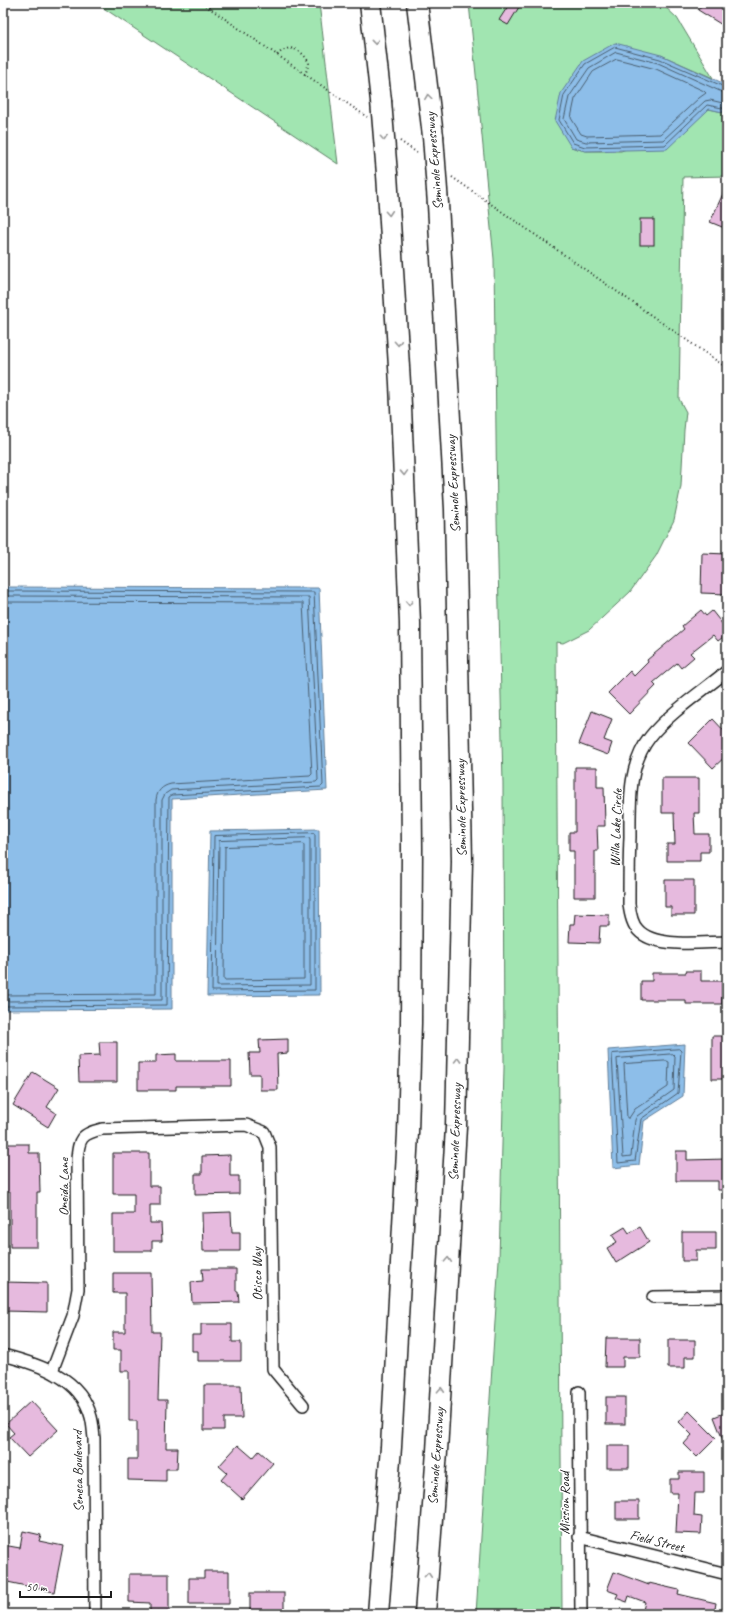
<svg xmlns="http://www.w3.org/2000/svg" width="730" height="1617" font-family="Caveat,sans-serif">
	<rect width="100%" height="100%" fill="#fff"/>
	<filter id="ink" filterUnits="userSpaceOnUse"><feTurbulence type="fractalNoise" baseFrequency=".025" numOctaves="2"/><feDisplacementMap in="SourceGraphic" scale="8" xChannelSelector="R" yChannelSelector="G"/><feConvolveMatrix kernelMatrix="1 2 1 2 8 2 1 2 1" color-interpolation-filters="sRGB"/></filter>
	<g filter="url(#ink)">
		<!-- green -->
		<g fill="#a1e5b1" stroke="#5e8066">
			<polygon points="96,3 319,3 338,164"/>
			<polygon points="469,3 661,3 677,18 713,78 661,55 571,147 585,151 621,151 689,127 709,109 727,113 727,176 683,177 679,399 686,412 684,430 681,486 674,520 656,556 630,592 589,630 563,643 556,642 562,1614 476,1614 499,1260 504,1068 503,784 497,519 494,259"/>
		</g>
		<!-- water -->
		<g fill="#8dbee9" stroke="#607d97">
			<polygon points="615,43 661,55 727,85 727,113 709,109 667,149 585,151 571,147 555,121 561,93 583,61"/>
			<polygon points="3,587 319,588 327,790 172,799 172,1009 3,1010"/>
			<polygon points="319,829 320,995 207,996 210,831"/>
			<polygon points="685,1044 683,1096 644,1121 639,1165 613,1168 608,1050"/>
		</g>
		<g fill="none" stroke-linecap="round" stroke-linejoin="round">
			<!-- shore -->
			<g stroke="#495d6e" stroke-width="1">
				<polygon points="617,59 656,69 704,91 706,93 699,98 660,134 587,136 581,134 571,118 575,99 593,72"/>
				<polyline points="727,88 660,59 615,47 585,64 564,95 559,120 573,143 585,147 665,145 707,105 727,109"/>
				<polyline points="727,93 722,92 658,63 616,52 589,68 569,97 564,119 576,139 586,142 663,140 705,101 710,100 727,104"/>
				<polyline points="3,591 314,592 323,785 321,787 172,795 169,797 167,1005 3,1006"/>
				<polyline points="3,596 309,597 318,780 316,782 171,790 165,794 162,800 162,1000 3,1001"/>
				<path d="M3,602L303,603L312,774L310,776L171,784C162,786 157,791 156,800V994L3,995"/>
				<polygon points="314,833 315,835 315,990 212,991 214,836"/>
				<polygon points="309,838 310,840 310,985 217,986 219,841"/>
				<polygon points="303,844 304,846 304,979 224,980 225,847"/>
				<polygon points="679,1049 681,1051 678,1093 641,1119 635,1161 618,1163 612,1054"/>
				<polygon points="673,1054 675,1056 674,1090 637,1116 635,1120 631,1156 623,1157 617,1059"/>
				<polygon points="667,1061 669,1062 668,1087 635,1109 629,1118 627,1118 624,1064"/>
			</g>
		</g>
		<!-- building -->
		<g fill="#e6bade" stroke="#1c1c1c">
			<polygon points="510,3 513,3 519,7 508,25 499,20"/>
			<polygon points="703,3 727,3 727,28 698,10"/>
			<polygon points="727,185 727,229 710,222"/>
			<rect x="640" y="219" width="14" height="26"/>
			<polygon points="702,553 727,554 727,594 701,593"/>
			<polygon points="701,610 706,616 712,611 727,630 727,634 718,641 713,635 690,653 694,657 681,668 677,663 653,683 656,686 629,714 608,693 630,671 634,676 648,662 647,660 684,629 682,626"/>
			<polygon points="592,711 612,719 604,740 612,743 608,755 579,744"/>
			<polygon points="713,719 727,734 727,755 713,768 689,743"/>
			<polygon points="575,767 597,767 597,787 604,787 605,826 597,826 598,851 595,851 595,897 574,897 574,851 569,851 569,832 575,832"/>
			<polygon points="662,778 699,778 699,813 694,813 695,834 709,834 709,852 700,852 700,861 667,861 667,844 675,844 674,813 662,813"/>
			<polygon points="665,880 694,880 694,915 671,915 671,907 665,907"/>
			<polygon points="575,914 609,915 609,926 600,926 599,943 569,942 570,924 574,924"/>
			<polygon points="686,971 701,971 701,981 722,981 722,1004 686,1004 686,1000 641,1000 641,981 652,981 652,973 686,973"/>
			<polygon points="712,1036 727,1036 727,1069 723,1069 723,1079 712,1079"/>
			<polygon points="288,1039 288,1053 277,1054 278,1090 260,1090 260,1074 250,1074 249,1053 260,1053 259,1040"/>
			<polygon points="99,1042 117,1042 117,1082 79,1082 78,1056 100,1055"/>
			<polygon points="176,1054 176,1061 231,1061 231,1086 176,1086 176,1090 138,1090 138,1063 156,1063 156,1055"/>
			<polygon points="33,1072 59,1088 47,1107 56,1113 48,1127 13,1105"/>
			<polygon points="5,1144 29,1144 29,1153 39,1153 40,1192 37,1192 37,1247 10,1247 10,1192 5,1192"/>
			<polygon points="676,1151 687,1151 687,1160 727,1159 727,1190 718,1190 718,1181 676,1181"/>
			<polygon points="113,1153 149,1153 149,1186 160,1186 160,1205 150,1205 150,1223 161,1223 162,1241 152,1241 152,1251 113,1251 113,1214 134,1214 134,1194 113,1194"/>
			<polygon points="230,1155 230,1176 239,1176 239,1194 195,1195 195,1174 202,1174 202,1156"/>
			<polygon points="231,1212 232,1232 240,1232 240,1251 203,1251 202,1213"/>
			<polygon points="625,1227 629,1233 640,1227 649,1242 616,1263 607,1248 617,1242 612,1235"/>
			<polygon points="682,1232 716,1232 716,1250 696,1250 696,1261 682,1261"/>
			<polygon points="202,1269 236,1269 236,1291 238,1291 239,1302 192,1303 191,1282 203,1281"/>
			<polygon points="113,1273 151,1273 152,1332 160,1332 158,1400 167,1400 166,1448 178,1448 177,1469 166,1469 166,1481 128,1480 128,1459 137,1459 137,1421 129,1421 129,1371 121,1371 121,1350 113,1350 113,1332 125,1332 125,1293 113,1293"/>
			<polygon points="4,1282 47,1283 47,1312 4,1311"/>
			<polygon points="201,1324 232,1324 232,1342 241,1342 241,1361 198,1361 198,1351 192,1351 192,1335 201,1335"/>
			<polygon points="606,1338 640,1338 640,1357 623,1357 623,1367 605,1367"/>
			<polygon points="668,1340 695,1340 695,1357 685,1357 685,1368 668,1368"/>
			<polygon points="204,1385 241,1385 242,1418 224,1418 224,1430 204,1430"/>
			<rect x="606" y="1397" width="19" height="27"/>
			<polygon points="31,1401 58,1430 28,1457 9,1437 14,1433 6,1424"/>
			<polygon points="689,1411 716,1438 697,1457 684,1444 692,1435 679,1422"/>
			<polygon points="727,1412 727,1448 726,1448 714,1417"/>
			<polygon points="238,1445 253,1458 259,1451 273,1463 242,1499 221,1480 227,1473 219,1466"/>
			<rect x="607" y="1446" width="22" height="22"/>
			<polygon points="679,1472 704,1472 704,1493 695,1493 694,1516 702,1517 701,1534 676,1533 678,1493 670,1493 670,1479 679,1479"/>
			<rect x="616" y="1501" width="23" height="18"/>
			<polygon points="23,1531 41,1535 39,1541 63,1546 54,1592 3,1581 3,1545 20,1548"/>
			<polygon points="204,1571 229,1571 229,1604 189,1604 189,1578 204,1578"/>
			<polygon points="614,1572 649,1585 649,1583 679,1590 678,1594 716,1603 714,1614 660,1614 643,1610 645,1602 629,1596 627,1602 616,1598 618,1594 607,1590"/>
			<polygon points="129,1574 169,1574 169,1612 150,1612 150,1603 129,1602"/>
			<rect x="250" y="1593" width="34" height="21"/>
		</g>
		<g fill="none" stroke-linecap="round" stroke-linejoin="round">
			<defs>
				<g id="street">
					<path d="M727,671C704,690 668,714 650,737C628,765 630,802 630,837C629,859 629,882 629,904C630,913 632,924 638,930C655,949 703,942 727,942"/>
					<polyline points="653,1297 727,1296"/>
					<path d="M3,1355C38,1364 81,1377 91,1417C93,1424 93,1431 94,1438L95,1614"/>
					<path d="M52,1371L73,1316L78,1289L77,1159C79,1138 81,1134 102,1129L246,1125L264,1132L270,1147L273,1369L303,1405"/>
					<polyline points="579,1392 581,1614"/>
					<polyline points="579,1537 727,1574"/>
				</g>
				<g id="highway">
					<polyline points="370,3 381,101"/>
					<polyline points="417,3 433,136"/>
					<polyline points="378,1614 391,1447 408,1133 411,1023 412,848 410,623 400,383 387,174"/>
					<polyline points="425,1614 437,1451 456,1127 462,861 455,509 438,204"/>
				</g>
			</defs>
			<!-- street casing -->
			<use href="#street" stroke="#1c1c1c" stroke-width="14"/>
			<!-- highway casing -->
			<use href="#highway" stroke="#1c1c1c" stroke-width="23"/>
			<!-- path -->
			<g stroke="#1c1c1c" stroke-width="2" stroke-dasharray="1 3" stroke-linecap="butt">
				<polyline points="202,3 367,117"/>
				<path d="M277,55L282,51L289,48C299,49 305,55 309,63L305,75"/>
				<polyline points="400,141 419,154"/>
				<polyline points="452,177 727,368"/>
			</g>
			<!-- street -->
			<use href="#street" stroke="#fff" stroke-width="11"/>
			<!-- highway -->
			<use href="#highway" stroke="#fff" stroke-width="20"/>
			<defs>
				<g id="highway-bridge">
					<polyline points="381,101 387,174"/>
					<polyline points="433,136 438,204"/>
				</g>
			</defs>
			<!-- highway-bridge casing -->
			<use href="#highway-bridge" stroke="#1c1c1c" stroke-width="23" stroke-linecap="butt"/>
			<!-- highway-bridge -->
			<use href="#highway-bridge" stroke="#fff" stroke-width="20"/>
		</g>
		<!-- one-way arrows -->
		<defs><path id="oneway-chevron" d="M-2-3.5L2.5 0L-2 3.5" fill="none" stroke-width="1.6" stroke-linecap="round" stroke-linejoin="round"/></defs>
		<g stroke="#999">
			<use href="#oneway-chevron" transform="translate(375 42) rotate(84)"/>
			<use href="#oneway-chevron" transform="translate(428 97) rotate(-97)"/>
			<use href="#oneway-chevron" transform="translate(384 138) rotate(85)"/>
			<use href="#oneway-chevron" transform="translate(389 213) rotate(86)"/>
			<use href="#oneway-chevron" transform="translate(398 343) rotate(86)"/>
			<use href="#oneway-chevron" transform="translate(404 473) rotate(88)"/>
			<use href="#oneway-chevron" transform="translate(409 603) rotate(88)"/>
			<use href="#oneway-chevron" transform="translate(458 1060) rotate(-89)"/>
			<use href="#oneway-chevron" transform="translate(448 1260) rotate(-87)"/>
			<use href="#oneway-chevron" transform="translate(441 1390) rotate(-87)"/>
			<use href="#oneway-chevron" transform="translate(428 1575) rotate(-86)"/>
		</g>
	</g>
	<g text-anchor="middle" dominant-baseline="central" stroke-width="3" stroke-linejoin="round" paint-order="stroke">
		<!-- street labels -->
		<g font-size="14" fill="#1c1c1c" stroke="#fff">
			<text transform="translate(434 161) rotate(-95)">Seminole Expressway</text>
			<text transform="translate(453 484) rotate(-93)">Seminole Expressway</text>
			<text transform="translate(461 808) rotate(-91)">Seminole Expressway</text>
			<text transform="translate(616 828) rotate(-88)">Willa Lake Circle</text>
			<text transform="translate(455 1132) rotate(-88)">Seminole Expressway</text>
			<text transform="translate(63 1187) rotate(-90)">Oneida Lane</text>
			<text transform="translate(257 1274) rotate(-91)">Otisco Way</text>
			<text transform="translate(436 1456) rotate(-86)">Seminole Expressway</text>
			<text transform="translate(78 1471) rotate(-91)">Seneca Boulevard</text>
			<text transform="translate(564 1503) rotate(-90)">Mission Road</text>
			<text transform="translate(657 1541) rotate(14)">Field Street</text>
		</g>
	</g>
	<!-- margin -->
	<rect width="730" height="1617" fill="none" stroke="#fff" stroke-width="16"/>
	<rect x="8" y="8" width="714" height="1601" fill="none" stroke="#1c1c1c" stroke-width="1.5" filter="url(#ink)"/>
	<!-- scale -->
	<path d="M20 1591v6h91v-6" fill="none" stroke="#1c1c1c" stroke-width="2"/>
	<text x="26" y="1591" font-size="12" fill="#1c1c1c" stroke="#ffffff" stroke-width="3" paint-order="stroke">50 m</text>
</svg>
